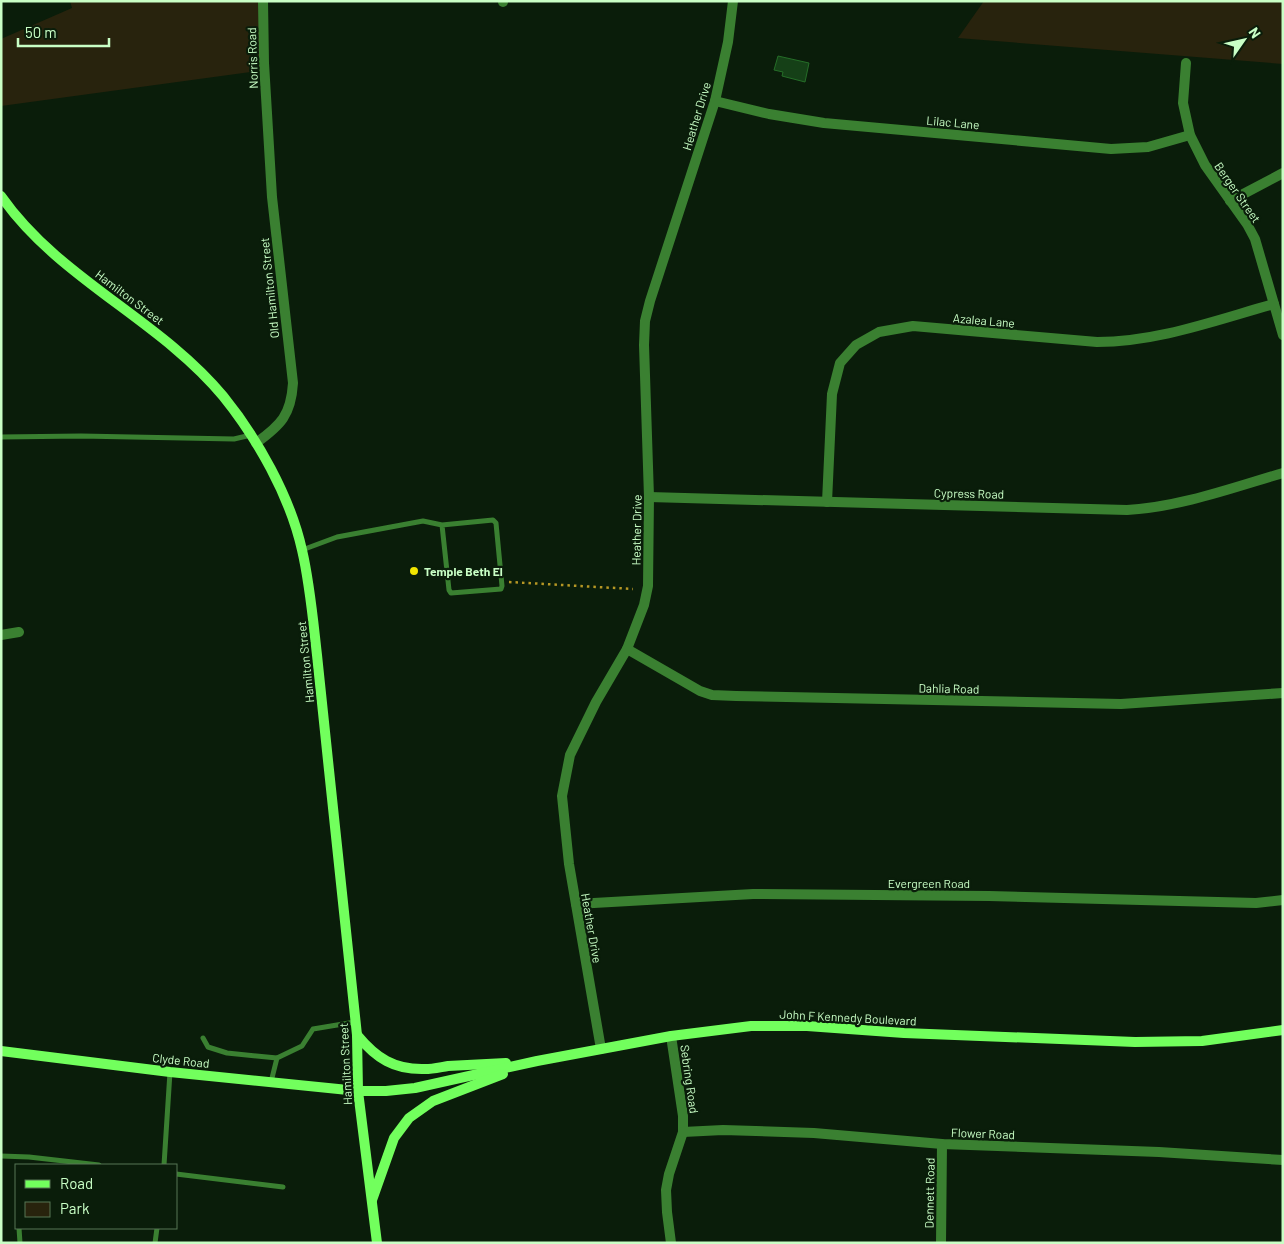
<svg xmlns="http://www.w3.org/2000/svg" width="1284" height="1244" font-family="Barlow,sans-serif">
	<rect width="100%" height="100%" fill="#0a1d0a"/>
	<!-- green -->
	<g fill="#28230d">
		<polygon points="70,1 267,1 266,70 1,106 1,39 72,8"/>
		<polygon points="984,1 1283,1 1283,64 958,38"/>
	</g>
	<!-- building -->
	<polygon fill="#154017" stroke="#256e28" points="778,56 809,63 805,82 782,76 783,72 774,70"/>
	<g fill="none" stroke-linecap="round" stroke-linejoin="round">
		<!-- path -->
		<polyline stroke="#b69724" stroke-width="2.5" stroke-dasharray="2.5 4" stroke-linecap="butt" points="509,582 633,589"/>
		<!-- lane -->
		<g stroke="#3a8031" stroke-width="5">
			<polyline points="1,437 81,436 234,439 251,435"/>
			<polyline points="302,550 337,537 423,521 442,525 493,520 496,523 502,586 501,589 451,593 449,590 442,525"/>
			<polyline points="203,1038 208,1047 227,1053 277,1058"/>
			<polyline points="271,1082 277,1058 302,1046 313,1029 355,1022"/>
			<polyline points="1,1156 29,1157 99,1165"/>
			<polyline points="164,1165 170,1072"/>
			<polyline points="176,1174 283,1187"/>
			<polyline points="19,1228 20,1243"/>
			<polyline points="155,1243 157,1228"/>
		</g>
		<!-- street -->
		<g stroke="#3a8031" stroke-width="10">
			<polyline points="503,2 503,1"/>
			<polyline points="1186,63 1183,103 1190,135 1205,165 1247,224 1255,239 1283,335"/>
			<polyline points="715,101 769,114 824,123 1111,149 1148,147 1190,135"/>
			<polyline points="1230,201 1283,173"/>
			<path d="M256,443C281,425 291,415 293,383L272,197L264,63L263,1"/>
			<path d="M649,497L1127,510C1180,507 1232,488 1283,473"/>
			<path d="M827,502L832,394L840,363L856,345L879,332L913,326L1097,342C1158,342 1216,320 1274,304"/>
			<polyline points="1,635 19,632"/>
			<polyline points="627,649 700,691 712,695 736,696 1121,704 1283,693"/>
			<polyline points="576,904 753,894 989,896 1256,903 1283,900"/>
			<polyline points="671,1036 683,1116 683,1132 669,1174 666,1190 667,1212 671,1243"/>
			<polyline points="601,1049 569,864 562,796 570,755 596,702 627,649 644,605 648,586 649,497 644,345 645,321 650,301 715,101 728,42 733,1"/>
			<polyline points="683,1132 723,1130 814,1133 942,1144 1159,1152 1283,1160"/>
			<polyline points="941,1243 942,1144"/>
		</g>
		<!-- secondary -->
		<g stroke="#72ff5d" stroke-width="10">
			<path d="M1,196C59,279 159,319 223,396C257,438 290,496 302,550C310,584 313,620 317,655C321,693 325,732 329,770C338,858 348,946 357,1035L358,1091L377,1243"/>
			<path d="M357,1035C376,1058 394,1070 425,1069C433,1069 441,1067 448,1066C467,1065 487,1064 506,1063"/>
			<polyline points="1,1051 170,1072 358,1091 386,1091 415,1088 537,1061 671,1036 751,1026 807,1026 904,1033 1135,1042 1202,1041 1283,1030"/>
			<polyline points="372,1200 394,1138 409,1118 433,1101 503,1074"/>
		</g>
	</g>
	<!-- markers -->
	<circle fill="#f1e500" stroke="#0a1d0a" stroke-width="2" cx="414" cy="571" r="5"/>
	<g text-anchor="middle" dominant-baseline="central" stroke-width="4.5" stroke-linejoin="round" paint-order="stroke">
		<!-- street labels -->
		<g font-size="12" fill="#c9ffc6" stroke="#0a1d0a">
			<text transform="translate(252 58) rotate(-92)">Norris Road</text>
			<text transform="translate(696 116) rotate(-73)">Heather Drive</text>
			<text transform="translate(953 122) rotate(5)">Lilac Lane</text>
			<text transform="translate(1238 192) rotate(55)">Berger Street</text>
			<text transform="translate(269 288) rotate(-96)">Old Hamilton Street</text>
			<text transform="translate(130 297) rotate(37)">Hamilton Street</text>
			<text transform="translate(984 320) rotate(5)">Azalea Lane</text>
			<text transform="translate(969 493) rotate(1)">Cypress Road</text>
			<text transform="translate(636 530) rotate(-89)">Heather Drive</text>
			<text transform="translate(305 662) rotate(-96)">Hamilton Street</text>
			<text transform="translate(949 688) rotate(1)">Dahlia Road</text>
			<text x="929" y="883">Evergreen Road</text>
			<text transform="translate(592 928) rotate(80)">Heather Drive</text>
			<text transform="translate(848 1017) rotate(3)">John F Kennedy Boulevard</text>
			<text transform="translate(181 1060) rotate(6)">Clyde Road</text>
			<text transform="translate(345 1064) rotate(-93)">Hamilton Street</text>
			<text transform="translate(690 1079) rotate(82)">Sebring Road</text>
			<text transform="translate(983 1133) rotate(2)">Flower Road</text>
			<text transform="translate(929 1193) rotate(-89)">Dennett Road</text>
		</g>
		<!-- poi labels -->
		<g font-size="12" font-weight="bold" fill="#c9ffc6" stroke="#0a1d0a" text-anchor="start">
			<text x="424" y="571">Temple Beth El</text>
		</g>
	</g>
	<!-- border -->
	<rect width="1284" height="1244" fill="none" stroke="#c9ffc6" stroke-width="5"/>
	<!-- legend -->
	<rect x="15" y="1164" width="162" height="65" fill="#0a1d0a" stroke="#567755"/>
	<rect x="25" y="1180" width="25" height="8" fill="#72ff5d" stroke="#567755"/>
	<text x="60" y="1189" font-size="15" fill="#c9ffc6">Road</text>
	<rect x="25" y="1202" width="25" height="15" fill="#28230d" stroke="#567755"/>
	<text x="60" y="1214" font-size="15" fill="#c9ffc6">Park</text>
	<!-- north arrow -->
	<g transform="translate(1244 40) rotate(56)" stroke="#0a1d0a" stroke-width="4" paint-order="stroke">
	<path d="M0-4L9 19L0 12L-9 19Z" fill="#c9ffc6"/>
	<text y="-8" font-size="14" font-weight="bold" text-anchor="middle" fill="#c9ffc6">N</text>
	</g>
	<!-- scale -->
	<path d="M18 38v8h91v-8" fill="none" stroke="#c9ffc6" stroke-width="2.5"/>
	<text x="25" y="38" font-size="15" fill="#c9ffc6" stroke="#0a1d0a" stroke-width="4" paint-order="stroke">50 m</text>
</svg>
